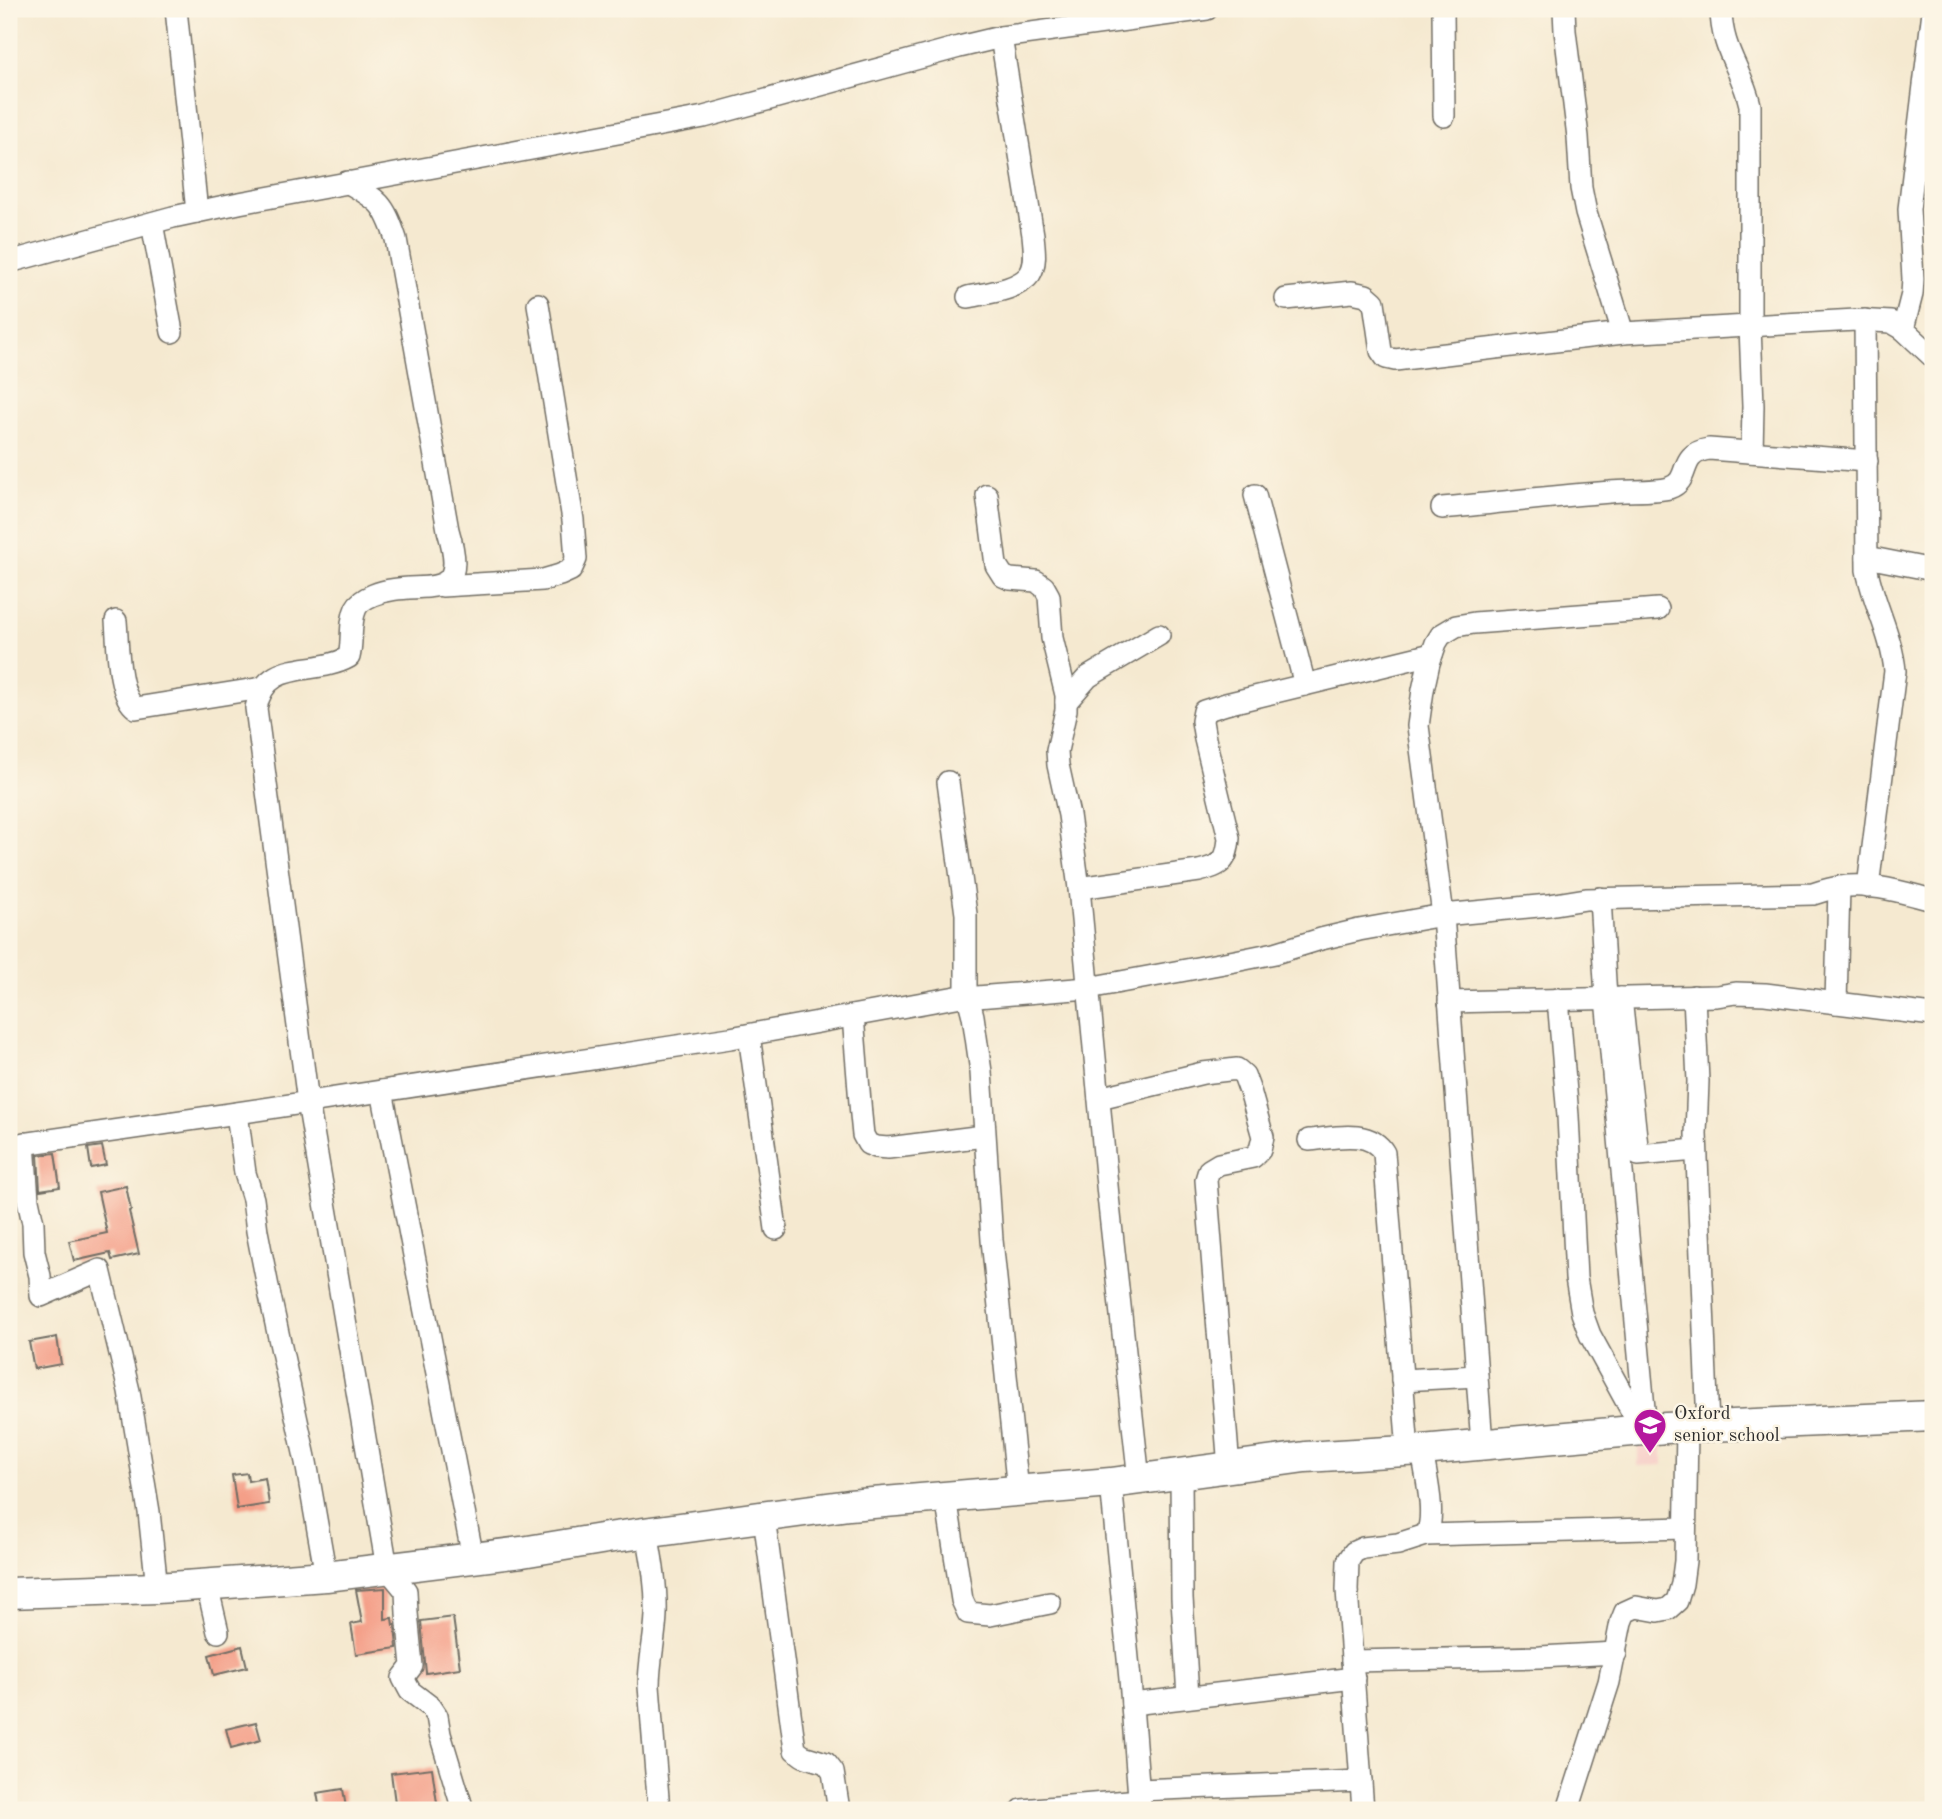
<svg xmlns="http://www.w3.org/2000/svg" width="1942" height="1819" font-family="'Old Standard TT',serif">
	<rect width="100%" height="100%" fill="#fcf5e5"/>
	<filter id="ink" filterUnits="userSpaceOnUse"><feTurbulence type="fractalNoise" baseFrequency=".0143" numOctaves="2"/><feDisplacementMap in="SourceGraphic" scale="14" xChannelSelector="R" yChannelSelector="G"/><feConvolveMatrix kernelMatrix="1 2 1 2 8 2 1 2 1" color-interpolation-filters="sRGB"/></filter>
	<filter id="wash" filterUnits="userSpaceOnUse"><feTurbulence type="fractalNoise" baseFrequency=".00686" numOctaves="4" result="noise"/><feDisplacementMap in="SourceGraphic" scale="28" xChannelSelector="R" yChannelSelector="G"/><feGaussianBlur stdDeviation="1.57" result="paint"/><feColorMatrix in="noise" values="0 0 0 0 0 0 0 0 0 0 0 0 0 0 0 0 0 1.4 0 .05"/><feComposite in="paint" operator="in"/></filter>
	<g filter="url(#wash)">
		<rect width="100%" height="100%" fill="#f5e9d0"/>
		<!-- built -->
		<polygon fill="#f7d0c9" points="1656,1435 1657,1445 1663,1445 1663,1465 1638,1466 1638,1436"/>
		<g id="blocks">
			<!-- building -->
			<g fill="#f49f88">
				<polygon points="102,1146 106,1165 91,1168 88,1148"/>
				<polygon points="55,1153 60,1187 40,1190 38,1155"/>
				<polygon points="126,1186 131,1210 129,1211 139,1254 112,1260 110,1253 74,1261 69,1241 107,1233 98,1192"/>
				<polygon points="57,1337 61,1364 34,1369 29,1342"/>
				<polygon points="247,1473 248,1481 265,1478 269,1504 237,1509 232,1475"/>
				<polygon points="385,1588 385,1619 392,1618 393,1625 395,1625 397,1648 356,1654 351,1624 362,1622 356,1590"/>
				<polygon points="453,1617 460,1668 426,1673 421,1621"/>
				<polygon points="242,1646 247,1667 214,1675 209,1655"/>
				<polygon points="256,1722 261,1740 231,1748 226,1729"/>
				<polygon points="432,1768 438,1810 396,1810 391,1773"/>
				<polygon points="343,1789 346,1808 320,1810 317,1793"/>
			</g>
		</g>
	</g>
	<g filter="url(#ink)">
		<use href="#blocks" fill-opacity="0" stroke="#726e65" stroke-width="2"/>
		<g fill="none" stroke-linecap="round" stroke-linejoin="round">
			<defs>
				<g id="street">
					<polyline points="176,9 197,212"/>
					<polyline points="1443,9 1444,116"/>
					<polyline points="1564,9 1565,31 1578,137 1581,188 1586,213 1623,333"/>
					<path d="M1721,9C1721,50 1742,69 1750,105V326L1753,406L1752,452"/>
					<path d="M347,182C379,200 384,203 396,239L448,530C472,611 418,576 373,595C366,598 359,602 356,608C349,623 353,642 349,657C314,677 266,656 256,708L308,1102L387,1568L406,1591L407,1613L412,1666L403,1678L410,1691L431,1707L437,1716L440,1734L463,1810"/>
					<polyline points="152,223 172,332"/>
					<polyline points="9,262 173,217 239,203 704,117 959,47 1001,37 1207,9"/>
					<path d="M968,297C986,293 1019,290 1030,274C1037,263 1034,247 1033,235L1001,37"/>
					<polyline points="1286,299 1352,292 1366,295 1374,302 1381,351 1386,358 1395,360 1623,333 1856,320 1891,322 1903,329 1933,357"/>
					<path d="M1865,320L1867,570C1874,605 1892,636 1895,671L1868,887"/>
					<polyline points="1903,329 1912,294 1913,279 1909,209 1933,11"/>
					<polyline points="987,495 996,565 1003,576 1010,579 1036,581 1044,587 1049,596 1052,638 1066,695 1066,710 1057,751 1058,765 1069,815 1079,888 1108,1196 1139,1480"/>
					<polyline points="1255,495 1305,685"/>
					<path d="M1442,508C1498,503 1554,496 1610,492C1626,490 1655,492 1669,488C1693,480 1676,454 1709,449L1867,461"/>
					<polyline points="1867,557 1933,570"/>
					<polyline points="442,586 543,580 560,575 571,570 576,559 573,520 538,304"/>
					<path d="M116,621C118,643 117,695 136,708L262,688"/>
					<polyline points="1066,702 1088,677 1159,635"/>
					<polyline points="948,782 966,914 966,989 973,1016 981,1072 992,1240 1018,1491"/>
					<path d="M1079,888L1199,871C1222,865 1227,862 1229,838L1205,739L1202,721L1204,711L1226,704L1432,654"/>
					<polyline points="1600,898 1606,998 1646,1430"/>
					<polyline points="1694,996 1698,1081 1696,1134 1708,1426"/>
					<polyline points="1621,998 1638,1155 1696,1150"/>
					<polyline points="1558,999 1568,1116 1576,1278 1582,1313 1590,1335 1642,1430"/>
					<path d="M969,1002L977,997L1088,988L1235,961L1275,953L1321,939L1359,930L1443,915L1549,905L1586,899L1813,894C1822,891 1831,888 1840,887C1871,882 1904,893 1933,900"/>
					<polyline points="1449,1002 1717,996 1736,993 1765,994 1933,1015"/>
					<polyline points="1836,1003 1839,887"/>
					<polyline points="853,1016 861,1115 863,1135 868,1144 876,1147 888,1148 984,1136"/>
					<polyline points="749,1035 776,1229"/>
					<polyline points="382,1091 473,1558"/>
					<polyline points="1099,1098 1203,1073 1237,1069 1244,1075 1251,1094 1263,1137 1260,1150 1253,1157 1219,1164 1209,1170 1206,1180 1229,1468"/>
					<polyline points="237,1113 245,1173 253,1199 257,1231 268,1287 306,1462 326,1576"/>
					<path d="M1309,1140C1333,1138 1370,1128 1384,1153L1408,1451"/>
					<polyline points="24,1143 28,1200 33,1223 34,1252 40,1276 41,1296 100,1270 129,1391 149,1512 157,1588"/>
					<polyline points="9,1146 237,1113 730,1038 967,995"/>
					<polyline points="1402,1380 1477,1376"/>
					<polyline points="1482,1444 1443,915 1418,726 1423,690 1429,663 1436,643 1441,635 1456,626 1474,623 1658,609"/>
					<polyline points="1181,1474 1182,1598 1188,1697"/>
					<polyline points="1111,1483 1130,1679 1140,1810"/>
					<polyline points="946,1497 962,1600 968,1613 990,1615 1050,1603"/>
					<polyline points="764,1517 795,1750 803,1756 826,1763 833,1772 839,1810"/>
					<path d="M647,1532C652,1560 657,1587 656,1615C655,1639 649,1662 649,1686L659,1810"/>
					<polyline points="1426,1535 1685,1528"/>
					<polyline points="207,1585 218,1632"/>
					<polyline points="1352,1661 1540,1657 1616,1653"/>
					<polyline points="1132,1704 1354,1678"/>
					<polyline points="1139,1790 1361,1781"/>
					<polyline points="1022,1810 1140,1800"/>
					<path d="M1363,1810L1347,1590L1348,1561L1354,1552L1363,1548L1398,1544L1426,1535C1437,1516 1425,1473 1422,1450"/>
					<polyline points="1568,1810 1609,1682 1621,1622 1625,1612 1636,1607 1658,1611 1668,1609 1677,1601 1682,1584 1685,1561 1687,1427"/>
				</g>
				<polyline id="secondary" points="9,1593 157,1588 326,1576 522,1552 607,1538 849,1505 1111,1483 1305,1457 1422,1450 1666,1428 1933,1416"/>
			</defs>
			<!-- street casing -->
			<use href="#street" stroke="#726e65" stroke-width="24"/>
			<!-- secondary casing -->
			<use href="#secondary" stroke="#726e65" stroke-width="33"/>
			<!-- street -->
			<use href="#street" stroke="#fff" stroke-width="21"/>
			<!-- secondary -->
			<use href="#secondary" stroke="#fff" stroke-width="30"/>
		</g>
	</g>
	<!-- icons -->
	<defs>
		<symbol id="school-pin" viewBox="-11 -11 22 30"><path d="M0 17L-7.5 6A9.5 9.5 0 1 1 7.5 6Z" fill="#b5179e" stroke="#fcf5e5"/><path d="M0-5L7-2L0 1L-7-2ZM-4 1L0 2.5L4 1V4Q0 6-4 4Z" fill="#fff"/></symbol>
	</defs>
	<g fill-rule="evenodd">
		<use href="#school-pin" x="1631" y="1406" width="38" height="52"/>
	</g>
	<g text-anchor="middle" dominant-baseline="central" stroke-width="5" stroke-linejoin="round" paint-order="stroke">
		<!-- poi labels -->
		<g font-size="19" fill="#2b2b2b" stroke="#fcf5e5" text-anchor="start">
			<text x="1674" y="1414">Oxford<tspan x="1674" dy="22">senior school</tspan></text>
		</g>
	</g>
	<!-- margin -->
	<rect width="1942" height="1819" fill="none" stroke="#fcf5e5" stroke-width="35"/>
</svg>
